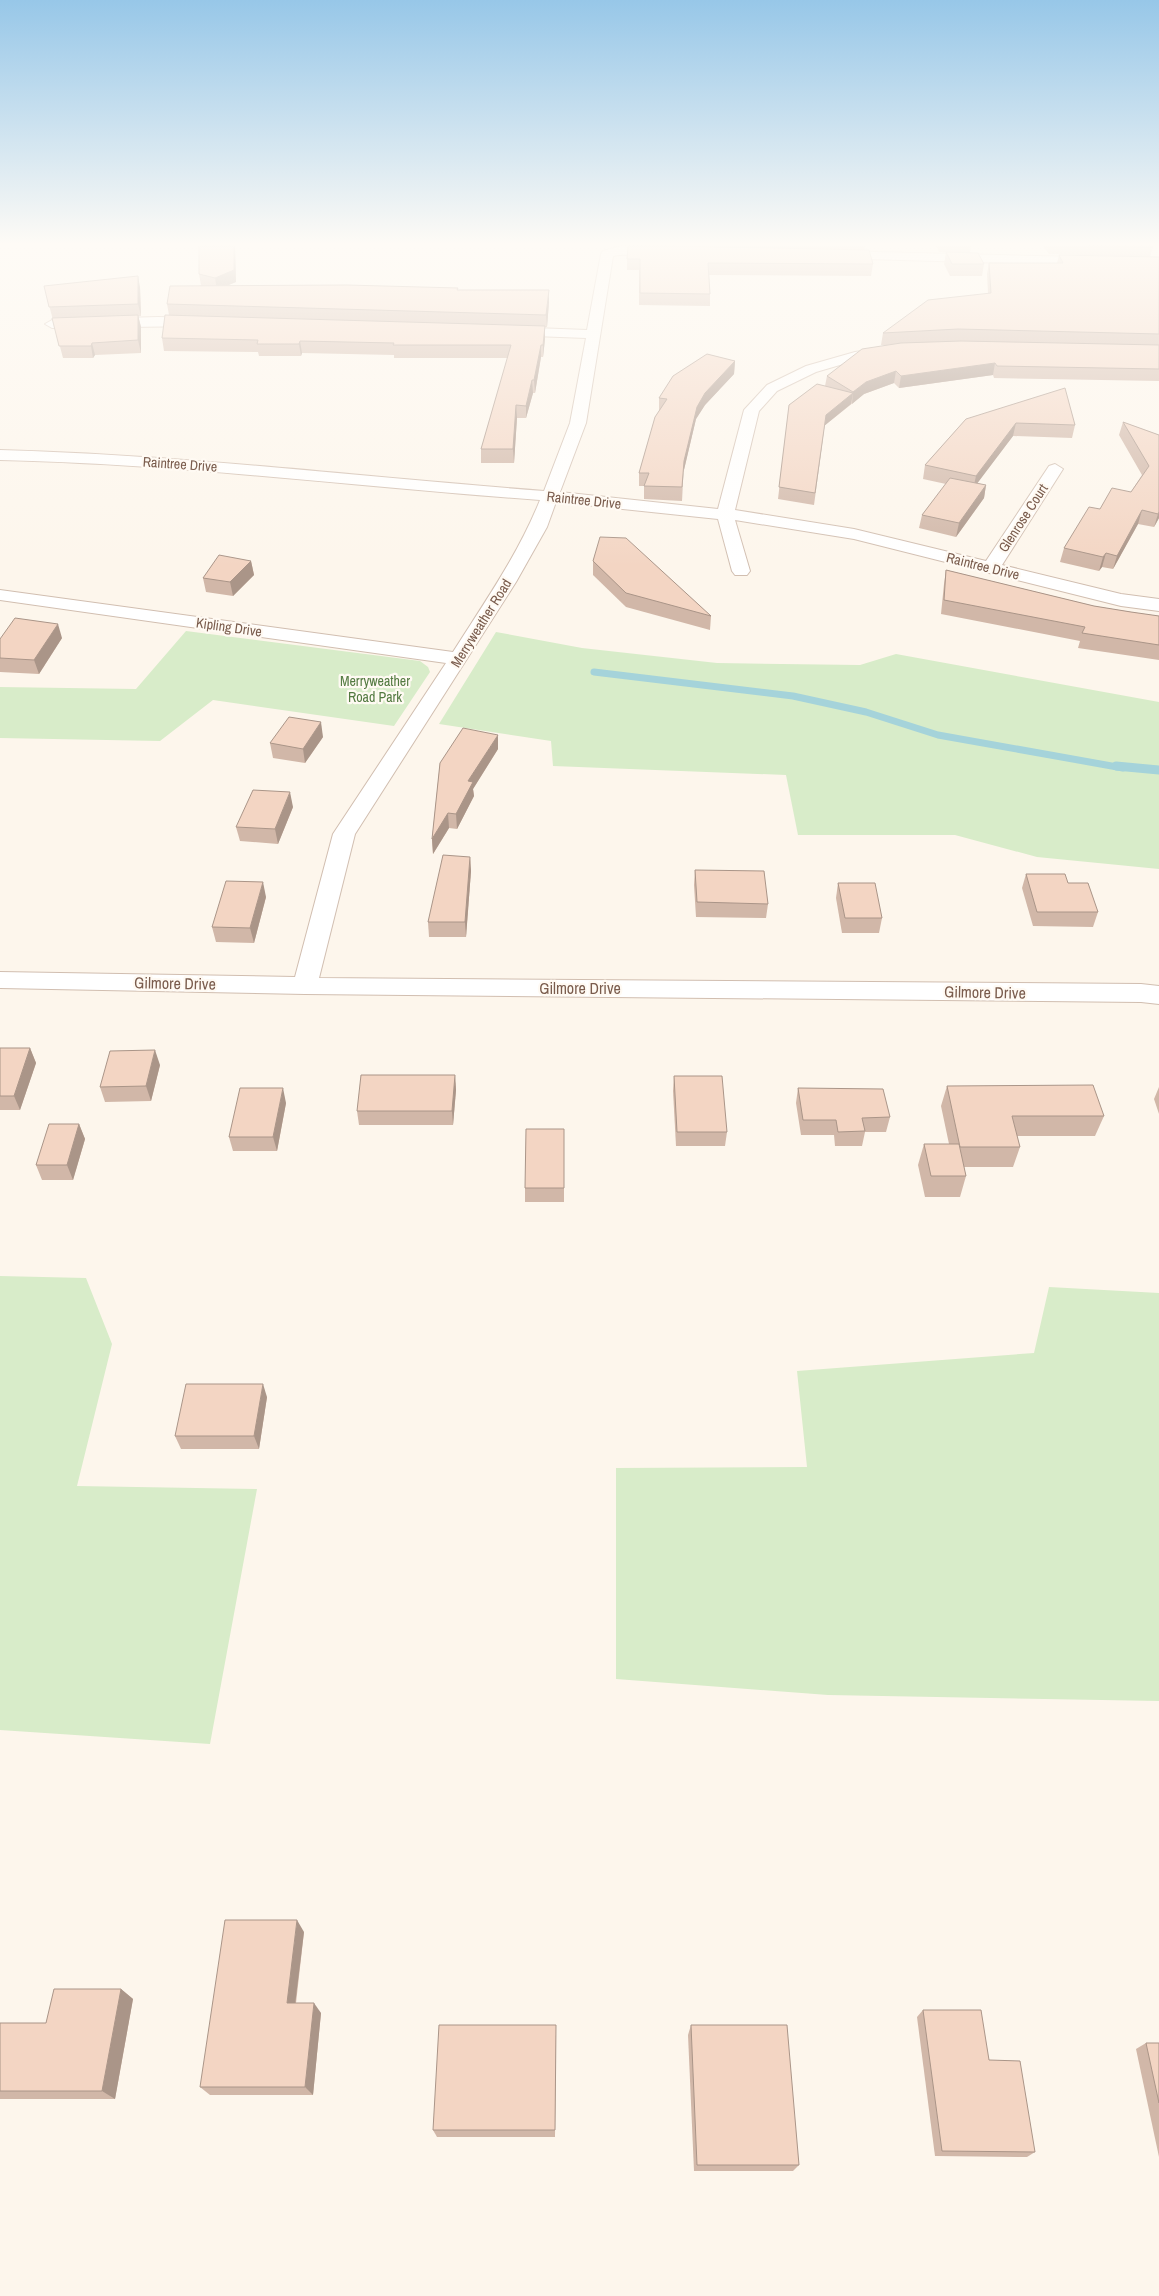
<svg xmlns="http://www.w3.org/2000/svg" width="1159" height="2296" font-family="'Archivo Narrow',sans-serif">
	<rect width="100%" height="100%" fill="#fdf6ec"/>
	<!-- green -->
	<g fill="#d8ecc9">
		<polygon points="186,631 420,661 428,667 430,672 394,726 213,700 160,741 0,738 0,687 136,689"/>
		<polygon points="496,632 582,648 717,663 860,665 896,654 1159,702 1159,869 1037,857 955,835 798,835 786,775 553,766 551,741 439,724"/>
		<polygon points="0,1276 86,1278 112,1344 77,1486 257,1489 210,1744 0,1730"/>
		<polygon points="1049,1287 1159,1293 1159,1701 828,1695 616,1679 616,1468 807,1467 797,1371 1034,1353"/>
	</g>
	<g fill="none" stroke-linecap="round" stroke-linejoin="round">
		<!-- stream-far1 -->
		<polyline stroke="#a5d3da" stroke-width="7" points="594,672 793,696 866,712 938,735 1123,768"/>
		<!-- stream -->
		<polyline stroke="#a5d3da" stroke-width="9" points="1116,766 1159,770"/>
		<defs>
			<g id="minor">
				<path d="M621,246L665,247L671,251C664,259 626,252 613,256L586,423L560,492L718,509L744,410L767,385L806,366L855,352L888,347L893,348L895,351L893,354L857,360L816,372L777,391L759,411L735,510L854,529L986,561L1049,466L1055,464L1063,469L1002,565L1121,594L1159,599V611L1121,606L854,539L735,520L750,571L747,575H735L732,571L718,519L556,502L547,527L516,582L355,834L319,978L1141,984L1159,986V1004L1141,1002L305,994L0,988V972L295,977L333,834L446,663L0,600V590L453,652C484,603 518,555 540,500C360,487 181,464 0,460V450C182,455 362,477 544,491L570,423L586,338L507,335L500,331L507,327L587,330L601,254L603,251Z"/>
				<polygon points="833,251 1159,259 1159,267 829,258 827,255"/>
				<polygon points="158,317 202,318 209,322 202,326 52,328 45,324 52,320"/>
			</g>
		</defs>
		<!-- minor casing -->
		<use href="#minor" stroke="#d1beb0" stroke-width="2"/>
		<!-- minor -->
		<use href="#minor" fill="#fff" fill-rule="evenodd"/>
	</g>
	<!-- wall -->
	<g fill="#d1b7a8">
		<polygon points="199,246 235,246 236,282 228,285 458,290 549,302 547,327 545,327 545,339 543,357 541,357 535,393 533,393 526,418 517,418 514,463 481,463 481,449 508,358 394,358 394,355 302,353 301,356 259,356 258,352 164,351 162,338 169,315 167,304 201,285 199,274"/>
		<polygon points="685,246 865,246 864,250"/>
		<polygon points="936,246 971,246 970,253 939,252"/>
		<polygon points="1043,246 1151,246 1153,247 1150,257 1049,254"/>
		<polygon points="946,252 984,264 982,276 950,276 944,264"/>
		<polygon points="1059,255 1159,257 1159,381 994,378 993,375 899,388 894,383 864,394 824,426 814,505 778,499 789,405 825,386 827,376 887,345 881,345 883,333 988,293 987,274 989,263 1057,263"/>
		<polygon points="627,259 873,264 871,276 709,275 710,294 710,306 639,305 639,270 627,270"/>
		<polygon points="44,286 140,287 141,316 138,316 141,327 141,353 95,355 93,358 63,358"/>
		<polygon points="735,361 734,374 705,405 696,419 683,474 682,501 644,499 644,486 639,486 639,473 659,411 659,398"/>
		<polygon points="966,419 1075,425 1072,438 1013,436 977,483 986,485 984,498 956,537 919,528 922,515 946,484 923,479 925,465"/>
		<polygon points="1123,422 1159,435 1159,518 1154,527 1138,524 1113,569 1102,567 1099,571 1060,562 1064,548 1100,509 1131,492 1142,475 1119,435"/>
		<polygon points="251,561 254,575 233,596 206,592 203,578"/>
		<polygon points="593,561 711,616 710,630 626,607 593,575"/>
		<polygon points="946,570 1094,606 1131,612 1159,616 1159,660 1078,648 1080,641 941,614 944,584"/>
		<polygon points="62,638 39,674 0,672 0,639"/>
		<polygon points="323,737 305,763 273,758 270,743"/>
		<polygon points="498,749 473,789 474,796 457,829 449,828 433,854 432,839 440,763"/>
		<polygon points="293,807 278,844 240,841 236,827"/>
		<polygon points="470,857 471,871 466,937 429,937 428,922"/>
		<polygon points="695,870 768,904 766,918 696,917 694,885"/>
		<polygon points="1026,874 1068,883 1098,912 1093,927 1033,926 1022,888"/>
		<polygon points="838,883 882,918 879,933 842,933 836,898"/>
		<polygon points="266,897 254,943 216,942 212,927"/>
		<polygon points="0,1048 30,1048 36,1063 20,1110 0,1110"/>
		<polygon points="160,1065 151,1101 105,1102 100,1087"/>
		<polygon points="455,1075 456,1090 453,1125 359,1125 357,1111"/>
		<polygon points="674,1076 727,1132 725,1146 676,1146 673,1091"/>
		<polygon points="947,1086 1104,1116 1095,1136 1017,1136 1020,1147 1013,1167 964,1167 966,1176 960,1197 925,1197 918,1165 924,1144 949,1144 941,1106"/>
		<polygon points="1159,1087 1159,1114 1154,1099"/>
		<polygon points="798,1088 890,1117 886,1132 865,1132 862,1146 835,1146 834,1135 801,1135 796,1103"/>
		<polygon points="286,1103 277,1151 233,1151 229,1137"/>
		<polygon points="79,1124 85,1139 73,1180 42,1180 36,1165"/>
		<polygon points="564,1129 564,1202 525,1202 525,1188"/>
		<polygon points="267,1397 259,1449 181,1449 175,1436"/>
		<polygon points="304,1932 296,2003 321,2013 313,2095 210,2095 200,2087"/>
		<polygon points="121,1989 133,1999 115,2099 0,2099 0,2023 46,2023"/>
		<polygon points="923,2010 989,2060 1035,2152 1027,2157 935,2156 917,2017"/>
		<polygon points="691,2025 799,2165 793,2171 694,2171 688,2035"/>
		<polygon points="556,2035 555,2137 437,2137 433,2130"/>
		<polygon points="1146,2043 1159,2043 1159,2157 1136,2049"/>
	</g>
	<!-- shaded-wall -->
	<g fill="#aa9588">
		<polygon points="234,246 235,246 236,282 217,290 215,278"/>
		<polygon points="138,276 140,287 141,316 138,304"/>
		<polygon points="549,290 549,302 547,327 546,315"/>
		<polygon points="138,315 141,327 141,353 138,340"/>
		<polygon points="545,326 545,339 543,357 543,345"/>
		<polygon points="300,341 302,353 301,356 299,344"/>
		<polygon points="92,343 95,355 93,358 91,346"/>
		<polygon points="541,345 541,357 535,393 534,380"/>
		<polygon points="735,361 734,374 705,405 696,419 683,474 682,501 684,461 697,407 705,393"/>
		<polygon points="995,363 993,375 899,388 901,376"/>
		<polygon points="896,371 894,383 864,394 852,404 853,392 866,382"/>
		<polygon points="532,380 533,393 526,418 526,406"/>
		<polygon points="853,393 851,404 824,426 814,505 826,415"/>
		<polygon points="516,405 517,418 514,463 513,449"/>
		<polygon points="1016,423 1013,436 973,489 976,476"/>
		<polygon points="986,485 984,498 956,537 959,523"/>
		<polygon points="1142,510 1138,524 1113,569 1117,556"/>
		<polygon points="1159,512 1159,518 1154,527 1158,514"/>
		<polygon points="1106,553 1102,567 1099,571 1103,557"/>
		<polygon points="251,561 254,575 233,596 230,582"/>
		<polygon points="58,624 62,638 39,674 34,660"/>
		<polygon points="321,722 323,737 305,763 303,749"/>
		<polygon points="498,735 498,749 473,789 474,796 457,829 456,814 468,781"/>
		<polygon points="290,792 293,807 278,844 275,829"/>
		<polygon points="448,813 449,828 433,854 432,839"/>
		<polygon points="470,857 471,871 466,937 465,922"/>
		<polygon points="263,882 266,897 254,943 250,928"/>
		<polygon points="30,1048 36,1063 20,1110 14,1096"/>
		<polygon points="155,1050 160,1065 151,1101 146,1086"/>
		<polygon points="455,1075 456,1090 453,1125 452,1111"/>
		<polygon points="283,1088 286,1103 277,1151 273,1137"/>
		<polygon points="79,1124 85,1139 73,1180 67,1165"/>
		<polygon points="263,1384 267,1397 259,1449 254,1436"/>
		<polygon points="297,1920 304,1932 294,2013 287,2003"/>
		<polygon points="121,1989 133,1999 115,2099 102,2091"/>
		<polygon points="314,2003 321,2013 313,2095 305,2087"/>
	</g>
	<!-- building -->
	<g fill="#f3d5c3" stroke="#aa9588">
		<polygon points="199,246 234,246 234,270 215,278 199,274"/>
		<polygon points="628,246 675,246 869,250 873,264 708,263 710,294 640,293 640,259 627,259"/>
		<polygon points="1089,246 1151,246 1153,247"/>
		<polygon points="946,252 978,253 984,264 952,264"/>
		<polygon points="1059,255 1159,257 1159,334 958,329 883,333 928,300 991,293 989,263 1063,263"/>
		<polygon points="138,276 138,304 49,307 44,286"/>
		<polygon points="347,285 458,288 457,290 549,290 546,315 167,304 170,286"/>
		<polygon points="138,315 138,340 92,343 91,346 59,346 52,318"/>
		<polygon points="165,315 545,326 543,345 541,345 534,380 532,380 526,406 516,405 513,449 481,449 511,345 393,345 394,343 300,341 299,344 257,344 258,340 162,338"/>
		<polygon points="961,341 1159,345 1159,369 997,366 995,363 901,376 896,371 866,382 853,392 827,376 862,349 901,343"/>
		<polygon points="707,354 735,361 705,393 697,407 684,461 682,487 644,486 649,473 639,473 655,417 667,399 659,398 673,376"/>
		<polygon points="817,384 853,393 826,415 815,493 779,487 789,405"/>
		<polygon points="1065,388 1075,425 1016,423 976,476 925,465 966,419"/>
		<polygon points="1123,422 1159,435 1159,512 1158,514 1142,510 1117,556 1106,553 1103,557 1064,548 1089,507 1100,509 1112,488 1131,492 1149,466"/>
		<polygon points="950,478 986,485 959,523 922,515"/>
		<polygon points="600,537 626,538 711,616 626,593 593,561"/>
		<polygon points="219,555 251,561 230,582 203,578"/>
		<polygon points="946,570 1094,606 1131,612 1159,616 1159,645 1082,633 1085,627 944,600"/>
		<polygon points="15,618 58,624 34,660 0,658 0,639"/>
		<polygon points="289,717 321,722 303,749 270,743"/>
		<polygon points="463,728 498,735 468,781 473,782 456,814 448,813 432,839 440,763"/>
		<polygon points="253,790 290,792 275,829 236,827"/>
		<polygon points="443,855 470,857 465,922 428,922"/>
		<polygon points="695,870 764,871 768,904 697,902"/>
		<polygon points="1026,874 1065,874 1068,883 1088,883 1098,912 1037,912"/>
		<polygon points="226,881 263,882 250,928 212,927"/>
		<polygon points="838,883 875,883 882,918 845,918"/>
		<polygon points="0,1048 30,1048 14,1096 0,1096"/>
		<polygon points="155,1050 146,1086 100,1087 110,1051"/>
		<polygon points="361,1075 455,1075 452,1111 357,1111"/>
		<polygon points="674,1076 722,1076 727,1132 677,1132"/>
		<polygon points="1093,1085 1104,1116 1012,1116 1020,1147 960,1147 947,1086"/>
		<polygon points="240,1088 283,1088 273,1137 229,1137"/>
		<polygon points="798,1088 883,1089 890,1117 862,1118 865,1131 838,1132 836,1120 803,1120"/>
		<polygon points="49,1124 79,1124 67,1165 36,1165"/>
		<polygon points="526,1129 564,1129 564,1188 525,1188"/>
		<polygon points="924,1144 959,1144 966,1176 931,1176"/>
		<polygon points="186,1384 263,1384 254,1436 175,1436"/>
		<polygon points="225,1920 297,1920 287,2003 314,2003 305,2087 200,2087"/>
		<polygon points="54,1989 121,1989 102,2091 0,2091 0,2023 46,2023"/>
		<polygon points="923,2010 981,2010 989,2060 1020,2061 1035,2152 942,2151"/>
		<polygon points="439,2025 556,2025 555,2130 433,2130"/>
		<polygon points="691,2025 787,2025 799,2165 697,2165"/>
		<polygon points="1146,2043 1159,2043 1159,2103"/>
	</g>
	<!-- sky -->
	<linearGradient id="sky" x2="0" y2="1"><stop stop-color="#97c7e8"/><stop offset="0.43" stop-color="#fefbf6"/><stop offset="1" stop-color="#fefbf6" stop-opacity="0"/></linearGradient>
	<rect width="1159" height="567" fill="url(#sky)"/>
	<g text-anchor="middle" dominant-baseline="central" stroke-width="4.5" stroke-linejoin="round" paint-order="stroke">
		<!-- far-street labels -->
		<g font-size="14" fill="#7a5c4d" stroke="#fffaf3">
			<text transform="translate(180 464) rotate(4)">Raintree Drive</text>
			<text transform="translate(584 500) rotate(6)">Raintree Drive</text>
			<text transform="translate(1023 518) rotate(-57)">Glenrose Court</text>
			<text transform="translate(983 566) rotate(14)">Raintree Drive</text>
			<text transform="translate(481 623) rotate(-58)">Merryweather Road</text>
			<text transform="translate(229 627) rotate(8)">Kipling Drive</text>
		</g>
		<!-- far-park labels -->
		<g font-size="14" fill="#537a41" stroke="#fffaf3">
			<text x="375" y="681">Merryweather<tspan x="375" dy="16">Road Park</tspan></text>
		</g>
		<!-- street labels -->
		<g font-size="16" fill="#7a5c4d" stroke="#fffaf3">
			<text transform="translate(175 983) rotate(1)">Gilmore Drive</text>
			<text x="580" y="988">Gilmore Drive</text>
			<text transform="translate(985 992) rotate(1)">Gilmore Drive</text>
		</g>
	</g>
</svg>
